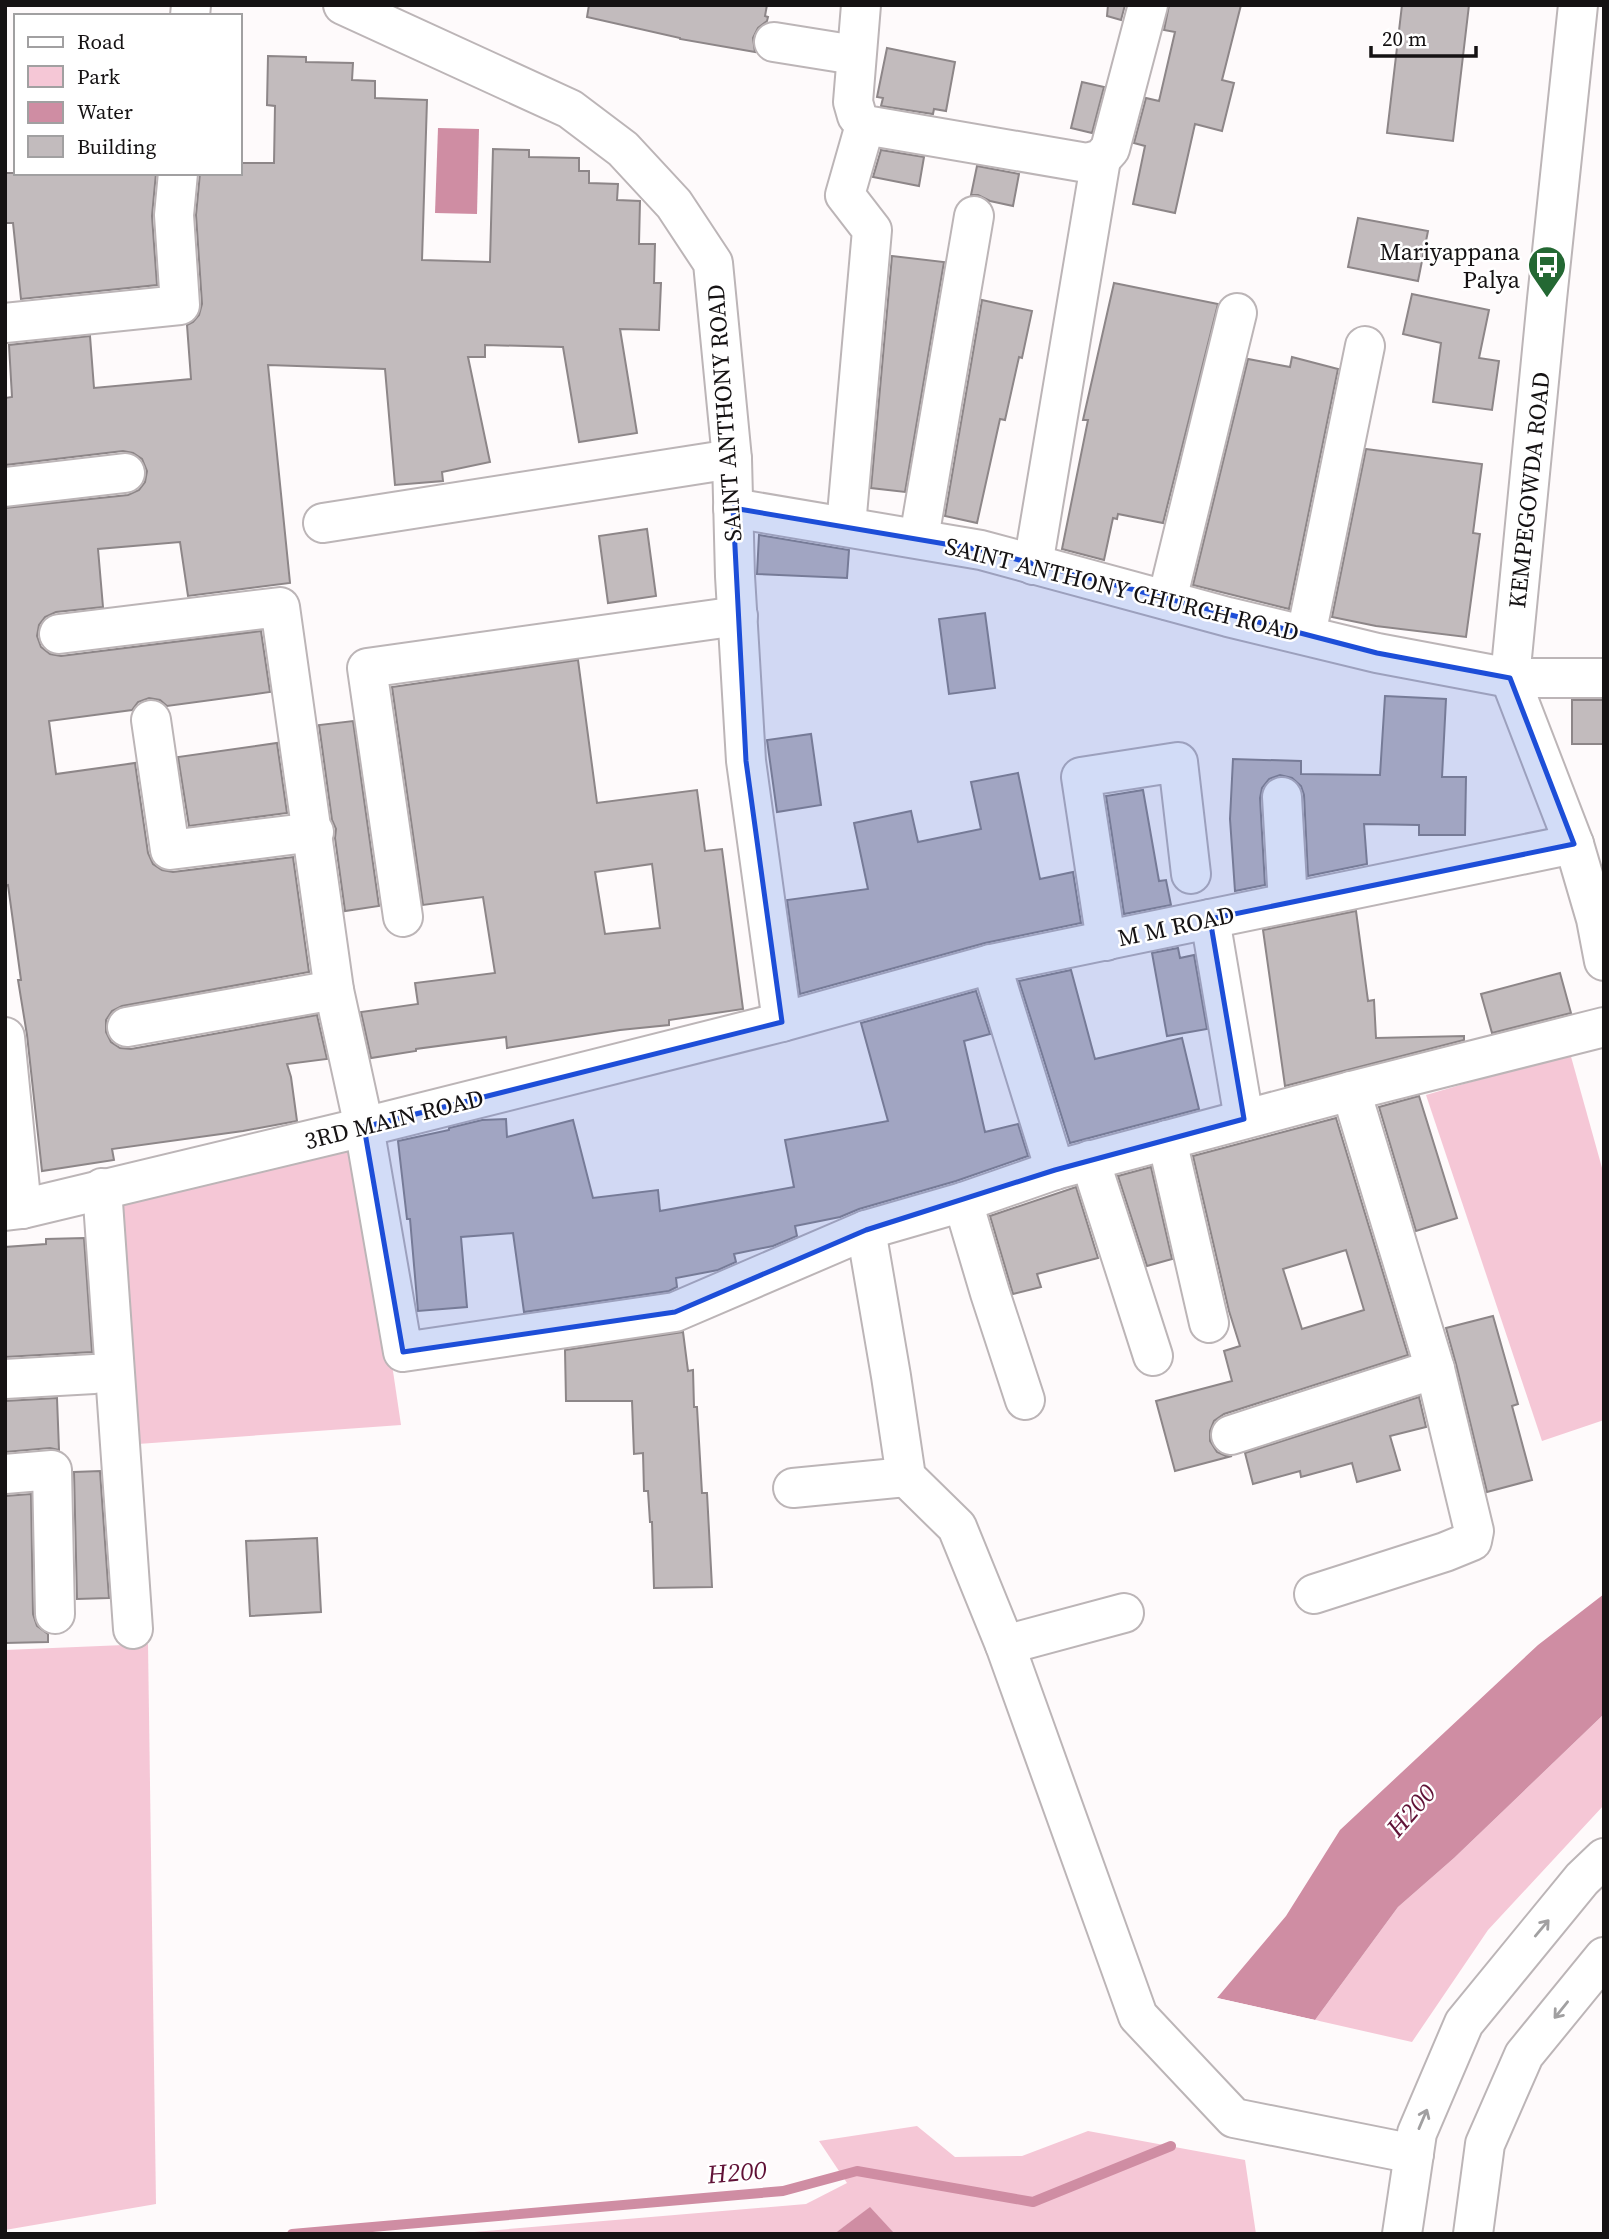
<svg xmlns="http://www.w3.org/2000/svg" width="1609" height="2239" font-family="'Source Serif 4',serif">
	<rect width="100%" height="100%" fill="#fefafb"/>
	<!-- green -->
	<g fill="#f5c7d6">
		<polygon points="1570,1053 1604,1175 1604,1420 1542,1441 1426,1095"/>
		<polygon points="359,1142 401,1425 138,1444 113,1198"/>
		<polygon points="148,1644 156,2204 5,2230 5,1650"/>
		<polygon points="1604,1714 1604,1805 1488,1930 1412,2042 1315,2020 1398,1907 1454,1858"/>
		<polygon points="917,2126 955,2157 1022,2156 1088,2131 1245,2160 1256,2234 895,2234 870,2208 834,2234 450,2234 806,2204 847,2183 819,2141"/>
	</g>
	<!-- water -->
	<g fill="#cf8da3">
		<polygon points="438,128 479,129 477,214 435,213"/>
		<polygon points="1604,1594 1604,1714 1454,1858 1398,1907 1315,2020 1217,1998 1286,1916 1340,1830 1538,1645"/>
		<polygon points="870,2207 895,2234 834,2234"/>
	</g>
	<!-- pier -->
	<polygon fill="#fefafb" points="1213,1997 1315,2020 1319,2021 1314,2023 1216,2002"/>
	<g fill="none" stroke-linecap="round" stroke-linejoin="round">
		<!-- stream -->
		<polyline stroke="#cf8da3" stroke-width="10" points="292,2234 783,2191 857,2171 1033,2202 1171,2146"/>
	</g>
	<!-- building -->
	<g fill="#c2bbbd" stroke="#8d8688" stroke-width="2" fill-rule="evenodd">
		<polygon points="589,5 767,5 765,16 768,17 767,21 758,28 753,38 755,52 680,39 680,38 587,17"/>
		<polygon points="1108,5 1125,5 1121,20 1107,16"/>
		<polygon points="1169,5 1241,5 1222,80 1234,83 1222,131 1195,124 1175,213 1133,204 1145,146 1134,143 1146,98 1159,101 1175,32 1164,30"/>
		<polygon points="1402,5 1469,5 1453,141 1387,133"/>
		<polygon points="887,48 955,62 946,111 934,109 933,114 881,106 883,98 877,97"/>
		<polygon points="268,56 306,57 306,62 353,63 352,80 375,81 375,98 427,100 422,260 490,262 493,149 529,150 529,157 579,158 579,171 589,171 589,183 618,184 617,200 640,201 639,244 655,244 654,283 661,283 659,330 620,329 637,433 579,442 563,347 485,345 485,357 468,357 490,462 442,472 443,481 395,485 385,369 268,365 290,583 188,596 180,542 98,549 103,607 56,612 45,617 39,625 37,636 41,647 50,654 61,656 261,631 270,692 167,706 160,700 149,698 138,702 132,710 49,721 56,774 135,763 148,853 153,864 162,870 173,872 293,857 309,972 122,1006 112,1011 106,1020 106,1032 111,1042 120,1048 131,1049 317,1015 327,1059 287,1064 291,1077 297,1121 243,1131 112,1149 114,1160 42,1171 27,1035 18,980 21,980 8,885 5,886 5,508 128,495 139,490 145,482 147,471 142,459 133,453 123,451 5,465 5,398 12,397 9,345 90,336 94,388 191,379 187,325 193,322 199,315 202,304 196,215 200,173 240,173 240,163 274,163 275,106 267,105"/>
		<polygon points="1082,82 1104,87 1092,133 1071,128"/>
		<polygon points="881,150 924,157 919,186 873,177"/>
		<polygon points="977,166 1019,174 1013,206 990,201 978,195 971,195"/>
		<polygon points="5,173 156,173 152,216 157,285 21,299 13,223 5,223"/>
		<polygon points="1358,218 1428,231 1418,281 1348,267"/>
		<polygon points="892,256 944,262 905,492 871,488"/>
		<polygon points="1114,283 1218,304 1163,523 1118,514 1117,519 1113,518 1104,560 1062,549 1088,420 1083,420"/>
		<polygon points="1412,294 1489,310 1479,358 1499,361 1492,410 1433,402 1441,343 1403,334"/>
		<polygon points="982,300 1032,311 1022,358 1019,357 1005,420 1000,419 977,523 945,516"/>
		<polygon points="1292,357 1338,369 1289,609 1193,585 1248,359 1290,367"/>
		<polygon points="1366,449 1482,464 1473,533 1480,534 1466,637 1376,626 1332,617"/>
		<polygon points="647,529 656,596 608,603 599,536"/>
		<polygon points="759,535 849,550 847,578 757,574"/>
		<polygon points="985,613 995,688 949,694 939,619"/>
		<path d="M578,660L597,803L697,790L705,851L722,849L743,1009L669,1020V1025L620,1030L507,1048L506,1037L416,1049V1051L371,1058L361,1012L418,1004L415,983L495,973L483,897L423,905L392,687ZM652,864L660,928L605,934L595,872Z"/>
		<polygon points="1385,696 1446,699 1442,777 1466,777 1465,835 1419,835 1419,825 1364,824 1367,864 1308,876 1304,795 1301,786 1292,778 1280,775 1269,779 1262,788 1260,798 1265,885 1235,891 1230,819 1233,759 1301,761 1301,774 1380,775"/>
		<rect x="1572" y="700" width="32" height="44"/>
		<polygon points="353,721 379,906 345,911 335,838 336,829 332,820 319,725"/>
		<polygon points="811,734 821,805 777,812 767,740"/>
		<polygon points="277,743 287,813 189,826 178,757"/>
		<polygon points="1018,773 1040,879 1073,872 1081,923 985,943 800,994 787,900 868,889 854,823 911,811 918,842 981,829 971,782"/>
		<polygon points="1143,790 1159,881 1166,880 1171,905 1124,914 1106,796"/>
		<polygon points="1356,911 1368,1001 1374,1000 1376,1038 1464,1036 1464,1040 1285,1086 1263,930"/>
		<polygon points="1178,948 1180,958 1194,955 1207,1029 1167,1036 1152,953"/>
		<polygon points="1071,970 1095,1059 1182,1038 1199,1109 1070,1143 1019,981"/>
		<polygon points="1560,973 1571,1013 1492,1033 1481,994"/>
		<polygon points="976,991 990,1034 964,1041 985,1132 1018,1124 1028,1156 956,1181 859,1209 840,1217 795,1226 797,1236 773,1246 734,1254 736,1262 718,1270 676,1278 677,1287 669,1291 524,1312 513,1233 461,1237 467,1307 418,1311 410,1219 407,1219 398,1141 449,1130 449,1128 482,1120 506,1119 507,1137 573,1120 593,1198 658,1190 660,1211 794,1187 785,1140 888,1121 861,1023"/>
		<polygon points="1419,1096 1457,1218 1416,1231 1379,1107"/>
		<path d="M1336,1118L1408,1355L1224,1414L1214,1421L1210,1431V1441L1217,1452L1226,1456H1232L1175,1471L1156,1401L1232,1381L1224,1351L1240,1346L1229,1311L1193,1156ZM1346,1250L1364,1310L1302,1329L1283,1269Z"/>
		<polygon points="1151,1167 1172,1259 1147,1266 1118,1176"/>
		<polygon points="1076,1187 1098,1258 1037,1274 1041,1287 1013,1294 990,1216"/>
		<polygon points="84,1238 92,1352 5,1357 5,1247 46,1244 46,1239"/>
		<polygon points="1493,1316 1518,1404 1512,1406 1532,1480 1487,1492 1456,1364 1446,1328"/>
		<polygon points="683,1332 688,1371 693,1370 694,1407 697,1407 702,1493 707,1493 712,1587 654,1588 652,1522 650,1522 648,1491 644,1491 643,1453 634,1454 632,1401 566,1401 565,1350"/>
		<polygon points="1419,1397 1426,1427 1390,1436 1400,1470 1357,1482 1352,1463 1301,1477 1300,1471 1253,1484 1245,1453"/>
		<polygon points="57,1398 59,1450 50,1448 5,1452 5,1401"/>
		<polygon points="100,1471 109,1598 77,1599 74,1472"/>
		<polygon points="31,1494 33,1614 37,1626 48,1634 48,1642 5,1643 5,1496"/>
		<polygon points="317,1538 321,1612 250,1616 246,1541"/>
	</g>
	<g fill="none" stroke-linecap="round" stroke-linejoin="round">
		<defs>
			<g id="minor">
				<polyline points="343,5 570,109 623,149 674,204 713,263 732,459 735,576 746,761 782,1022"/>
				<polyline points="861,5 853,102 857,116 865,125 1087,163 1101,159 1110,149 1148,5"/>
				<polyline points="1578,5 1547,299 1510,678 1574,844 1596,919 1604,961"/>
				<polyline points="190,16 191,5"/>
				<polyline points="774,42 855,55"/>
				<polyline points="5,323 180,305 174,215 178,173"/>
				<polyline points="5,487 125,473"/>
				<polyline points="733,508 981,550 1228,617 1377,653 1510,678 1604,678"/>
				<polyline points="323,523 732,459"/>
				<polyline points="846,526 872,230 845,195 865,125"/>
				<polyline points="919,538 974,216"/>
				<polyline points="1033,565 1101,159"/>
				<polyline points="1167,600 1237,313"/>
				<polyline points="59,634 280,607 334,990 364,1127 403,1352 675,1312 866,1230 963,1202 1055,1170 1351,1091 1604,1027"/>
				<polyline points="1306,635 1365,346"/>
				<polyline points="151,720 170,850 314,832"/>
				<polyline points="1282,797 1288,903"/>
				<polyline points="403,917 367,668 738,616"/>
				<polyline points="1210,919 1244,1119"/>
				<polyline points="1106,941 1081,777 1178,762 1191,874"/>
				<polyline points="991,964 1055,1170"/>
				<polyline points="127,1027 334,990"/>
				<polyline points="5,1037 22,1209"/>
				<polyline points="1167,1140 1209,1323"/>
				<polyline points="1090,1160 1153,1356"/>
				<polyline points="102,1188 133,1629"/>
				<polyline points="963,1202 990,1293 1025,1400"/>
				<polyline points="5,1211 22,1209 364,1127 782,1022 991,964 1574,844"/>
				<polyline points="866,1230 891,1376 906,1477 957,1527 1005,1645 1138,2016 1234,2118 1414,2154"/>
				<polyline points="5,1379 94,1374"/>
				<polyline points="1231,1435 1435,1369 1351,1091"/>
				<polyline points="5,1474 52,1470 55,1614"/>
				<polyline points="793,1488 906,1477"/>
				<polyline points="1314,1594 1445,1552 1472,1541 1474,1531 1435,1369"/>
				<polyline points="1005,1645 1124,1613"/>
				<polyline points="1402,2234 1417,2133 1464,2023 1582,1879 1604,1858"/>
				<polyline points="1473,2234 1485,2144 1524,2055 1604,1957"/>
			</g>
		</defs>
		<!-- minor casing -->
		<use href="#minor" stroke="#bcb5b7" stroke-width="42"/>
		<!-- minor -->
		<use href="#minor" stroke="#fff" stroke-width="38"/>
	</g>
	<!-- one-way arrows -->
	<defs><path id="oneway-shaft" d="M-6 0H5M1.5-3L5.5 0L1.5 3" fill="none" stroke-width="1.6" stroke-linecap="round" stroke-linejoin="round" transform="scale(1.75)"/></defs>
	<g stroke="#a1a0a1">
		<use href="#oneway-shaft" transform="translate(1542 1928) rotate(-50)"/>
		<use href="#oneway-shaft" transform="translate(1561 2010) rotate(129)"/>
		<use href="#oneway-shaft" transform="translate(1423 2119) rotate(-67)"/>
	</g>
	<!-- marked area -->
	<path fill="#1d4ed8" fill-opacity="0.2" stroke="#1d4ed8" stroke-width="5" stroke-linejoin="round" d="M733,508L981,550L1377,653L1510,678L1574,844L1210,919L1244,1119L1055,1170L866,1230L675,1312L403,1352L364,1127L782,1022L746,761Z"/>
	<!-- icons -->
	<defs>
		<symbol id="bus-pin" viewBox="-11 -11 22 30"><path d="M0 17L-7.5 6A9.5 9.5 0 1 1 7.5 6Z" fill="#246833" stroke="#fff"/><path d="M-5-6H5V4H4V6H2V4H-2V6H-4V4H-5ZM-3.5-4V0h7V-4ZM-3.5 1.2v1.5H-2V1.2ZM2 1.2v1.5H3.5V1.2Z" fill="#fff"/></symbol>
	</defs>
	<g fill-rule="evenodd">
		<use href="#bus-pin" x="1525" y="243" width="44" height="60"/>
	</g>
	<g text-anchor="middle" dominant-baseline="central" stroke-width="5" stroke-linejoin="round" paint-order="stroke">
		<!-- poi labels -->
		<g font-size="24" fill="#151213" stroke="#fff" text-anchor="end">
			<text x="1520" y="251">Mariyappana<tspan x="1520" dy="28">Palya</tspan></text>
		</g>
		<!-- street labels -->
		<g font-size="24" fill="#151213" stroke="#fff">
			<text transform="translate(724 413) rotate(-94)">SAINT ANTHONY ROAD</text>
			<text transform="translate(1529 490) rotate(-84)">KEMPEGOWDA ROAD</text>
			<text transform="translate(1122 589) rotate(14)">SAINT ANTHONY CHURCH ROAD</text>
			<text transform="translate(1176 926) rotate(-12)">M M ROAD</text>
			<text transform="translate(394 1119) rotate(-14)">3RD MAIN ROAD</text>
		</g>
		<!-- water labels -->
		<g font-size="26" font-style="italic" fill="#601136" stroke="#fff">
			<text transform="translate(1411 1810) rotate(-49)">H200</text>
			<text transform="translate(737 2172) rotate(-5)">H200</text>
		</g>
	</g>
	<!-- border -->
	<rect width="1609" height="2239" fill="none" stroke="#151213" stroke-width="14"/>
	<!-- legend -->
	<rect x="14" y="14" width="228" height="161" fill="#ffffff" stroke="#a1a0a1" stroke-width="2"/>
	<rect x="28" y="37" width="35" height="10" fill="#ffffff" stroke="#a1a0a1" stroke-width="2"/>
	<text x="77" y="49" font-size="21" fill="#151213">Road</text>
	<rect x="28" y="66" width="35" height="21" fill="#f5c7d6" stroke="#a1a0a1" stroke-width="2"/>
	<text x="77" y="84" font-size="21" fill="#151213">Park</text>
	<rect x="28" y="102" width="35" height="21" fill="#cf8da3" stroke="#a1a0a1" stroke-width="2"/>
	<text x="77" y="119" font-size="21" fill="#151213">Water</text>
	<rect x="28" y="136" width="35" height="21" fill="#c2bbbd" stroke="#a1a0a1" stroke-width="2"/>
	<text x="77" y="154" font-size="21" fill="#151213">Building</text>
	<!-- scale -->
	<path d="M1371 46v10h105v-10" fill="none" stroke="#151213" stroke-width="3.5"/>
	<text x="1382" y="46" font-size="21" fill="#151213" stroke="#ffffff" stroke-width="5" paint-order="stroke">20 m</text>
</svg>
